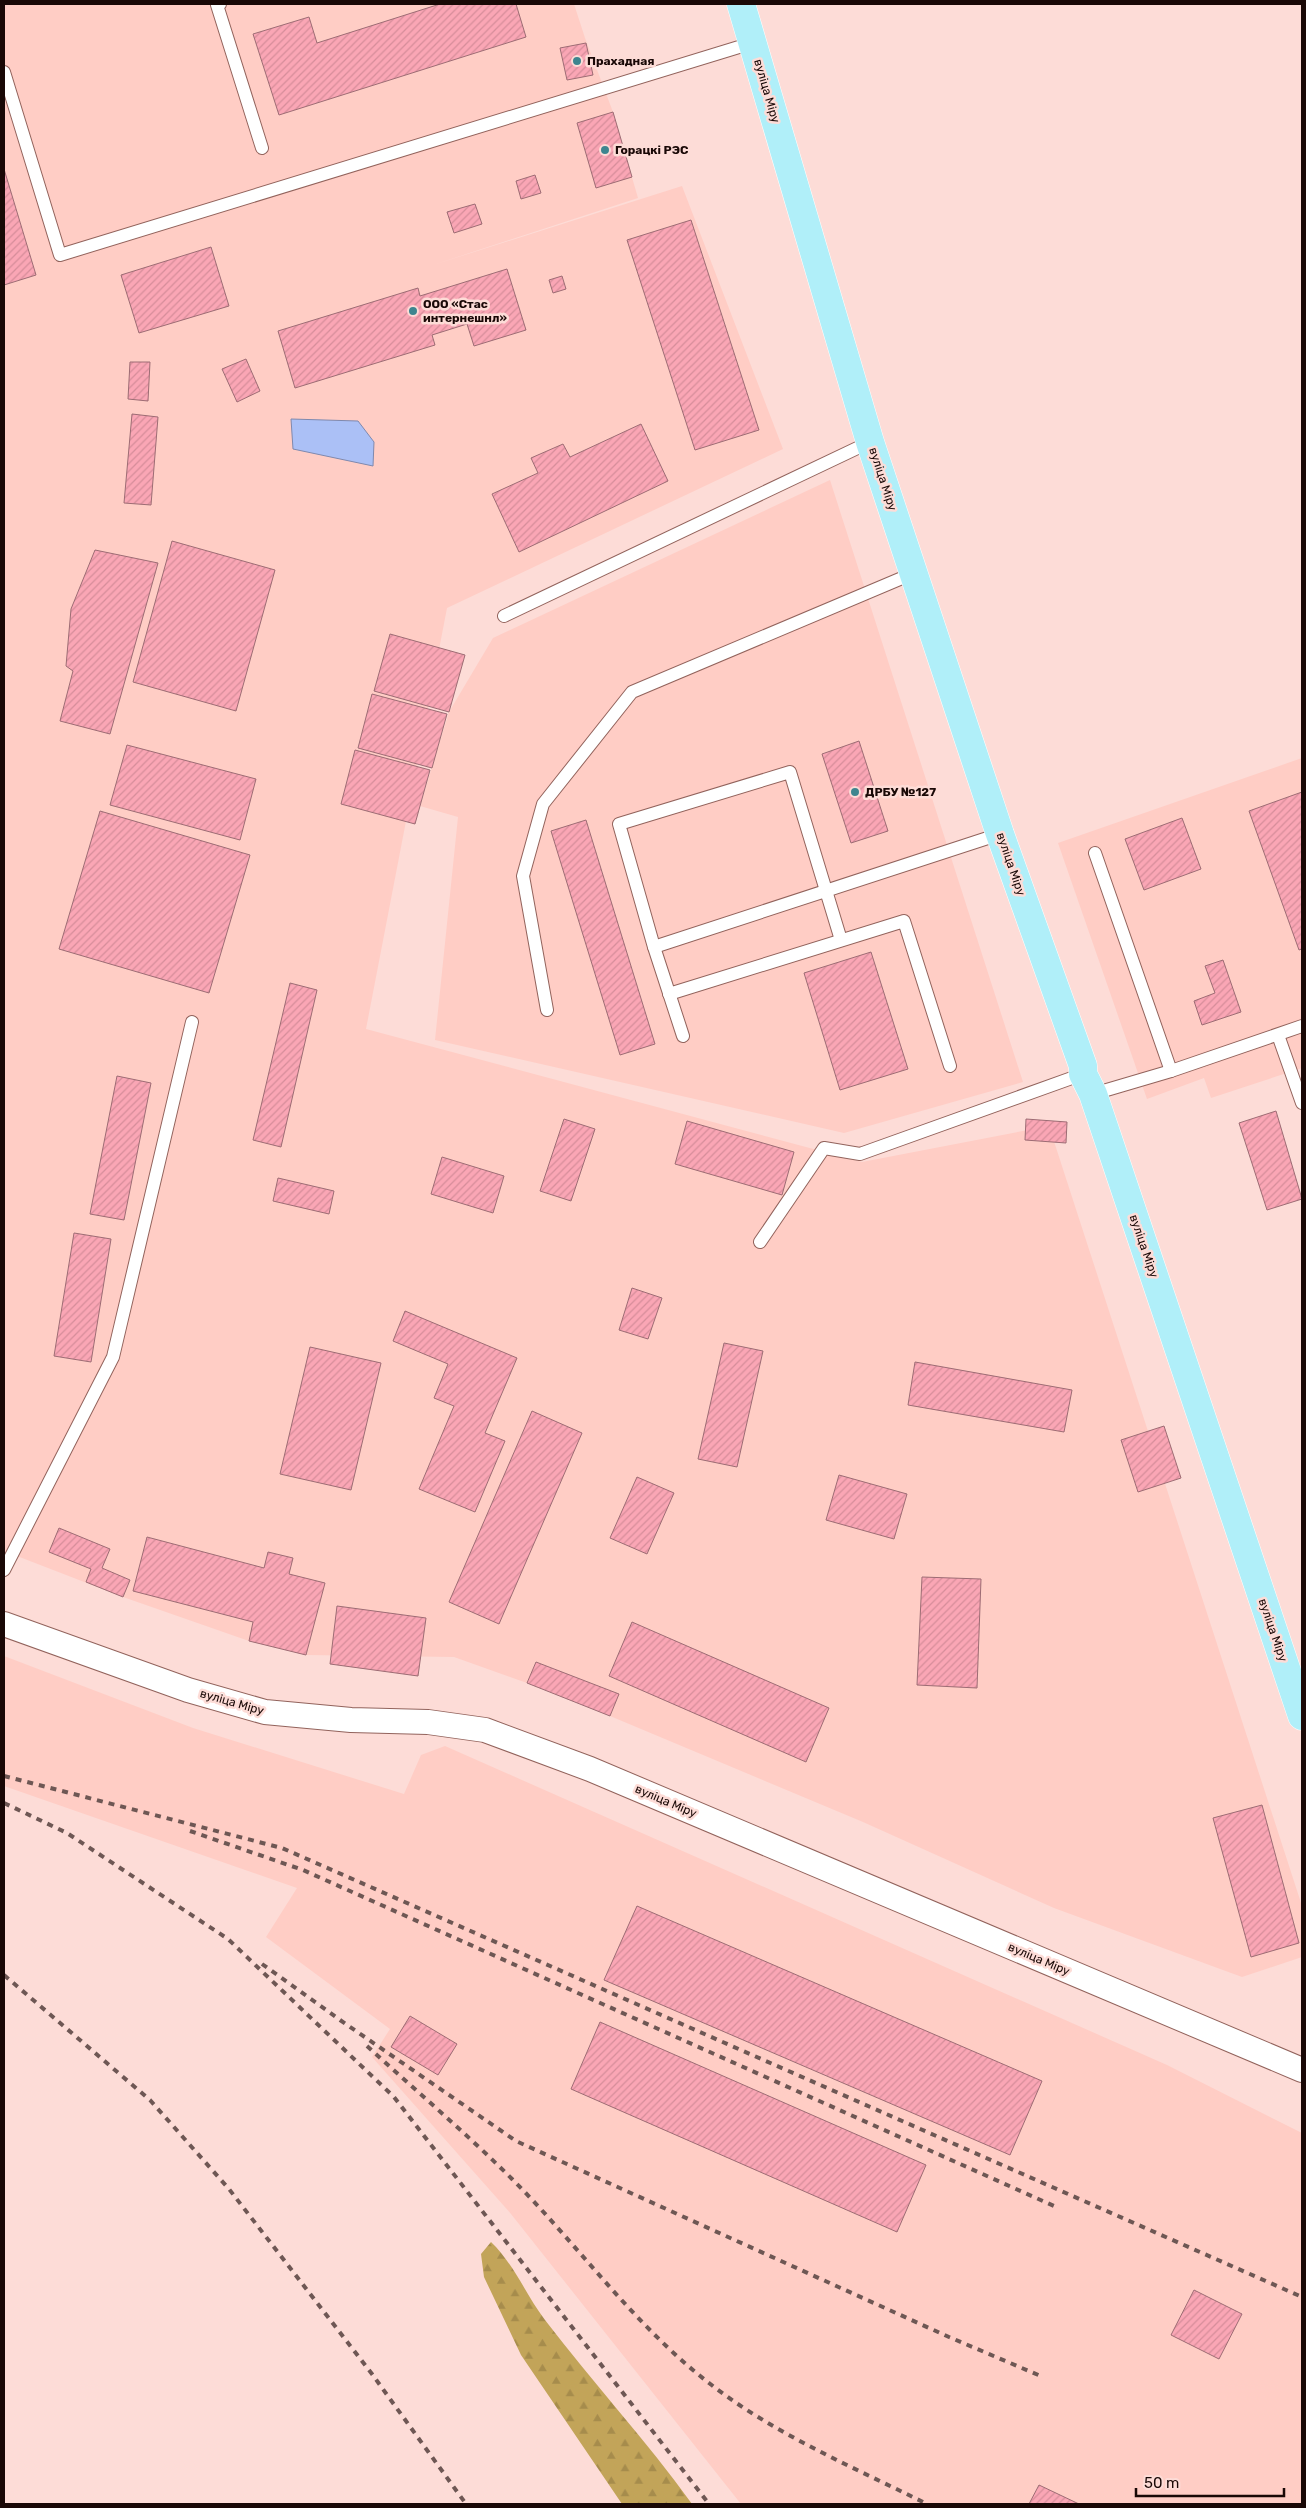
<svg xmlns="http://www.w3.org/2000/svg" width="1306" height="2508" font-family="Rubik,sans-serif">
	<defs>
		<pattern id="forest-firs" width="22" height="20" patternUnits="userSpaceOnUse" patternTransform="scale(1.25)"><rect width="22" height="20" fill="#c2a459"/><path d="M5 1l3.5 6h-7zM16 11l3.5 6h-7z" fill="#a68c4c"/></pattern>
		<pattern id="building-hatch" width="6" height="6" patternUnits="userSpaceOnUse" patternTransform="scale(1.25)"><rect width="6" height="6" fill="#faa6b5"/><path d="M-1 1l2-2M0 6l6-6M5 7l2-2" fill="none" stroke="#d68d9a"/></pattern>
	</defs>
	<rect width="100%" height="100%" fill="#fddcd7"/>
	<!-- built -->
	<g fill="#ffcdc5">
		<polygon points="4,4 574,4 585,38 613,112 638,198 433,265 682,186 783,449 447,608 366,1029 862,1162 1049,1126 1302,1906 1302,1957 1242,1977 1054,1908 863,1822 610,1716 618,1694 536,1662 527,1683 454,1657 306,1655 249,1641 123,1597 4,1551"/>
		<polygon points="830,480 1023,1082 844,1133 435,1040 458,817 420,806 449,712 493,638"/>
		<polygon points="1302,758 1302,1068 1211,1098 1204,1078 1147,1099 1058,843"/>
		<polygon points="4,1656 193,1728 404,1794 421,1755 445,1746 1167,2065 1302,2133 1302,2504 741,2504 511,2214 372,2057 390,2029 266,1937 297,1888 4,1786"/>
	</g>
	<!-- forest -->
	<path fill="url(#forest-firs)" d="M491,2242C514,2264 526,2295 545,2320C593,2383 646,2440 692,2504H622L521,2355L484,2277L481,2254Z"/>
	<!-- water -->
	<polygon fill="#abc0f6" stroke="#7f89ae" points="291,419 358,421 374,442 373,466 293,449"/>
	<!-- building -->
	<g fill="url(#building-hatch)" stroke="#9d6c74">
		<polygon points="440,4 516,4 526,37 279,115 253,34 309,17 317,43"/>
		<polygon points="586,43 593,75 567,80 560,48"/>
		<polygon points="613,112 632,177 596,188 577,123"/>
		<polygon points="4,169 36,275 4,285"/>
		<polygon points="535,175 541,193 521,199 516,181"/>
		<polygon points="475,204 482,224 454,233 447,212"/>
		<polygon points="691,220 759,430 695,450 627,240"/>
		<polygon points="211,247 229,306 139,333 121,275"/>
		<polygon points="507,269 526,330 474,346 467,324 432,335 435,345 295,388 278,331 418,288 420,296"/>
		<polygon points="562,276 566,289 553,293 549,280"/>
		<polygon points="246,359 260,391 237,402 222,369"/>
		<polygon points="130,362 150,362 148,401 128,399"/>
		<polygon points="132,414 158,417 151,505 124,503"/>
		<polygon points="641,424 668,481 519,552 492,494 538,473 531,458 563,444 570,457"/>
		<polygon points="172,541 275,570 236,711 133,682"/>
		<polygon points="95,550 158,563 110,734 60,721 73,671 66,666 71,609"/>
		<polygon points="390,634 465,655 449,712 374,691"/>
		<polygon points="372,694 447,714 432,768 358,748"/>
		<polygon points="859,741 888,831 851,843 822,754"/>
		<polygon points="127,745 256,779 240,840 110,805"/>
		<polygon points="355,750 430,770 415,824 341,804"/>
		<polygon points="1302,792 1302,949 1299,950 1249,811"/>
		<polygon points="100,811 250,855 209,993 59,949"/>
		<polygon points="1182,818 1201,869 1144,890 1125,839"/>
		<polygon points="586,820 655,1044 620,1055 551,831"/>
		<polygon points="871,952 908,1069 840,1090 804,973"/>
		<polygon points="1223,960 1241,1012 1202,1025 1194,1001 1215,993 1205,966"/>
		<polygon points="290,983 317,990 281,1147 253,1140"/>
		<polygon points="117,1076 151,1083 124,1220 90,1214"/>
		<polygon points="1276,1111 1302,1199 1267,1210 1239,1123"/>
		<polygon points="564,1119 595,1129 571,1201 540,1191"/>
		<polygon points="1026,1119 1067,1122 1066,1143 1025,1140"/>
		<polygon points="687,1121 794,1152 782,1195 675,1164"/>
		<polygon points="442,1157 504,1176 493,1213 431,1194"/>
		<polygon points="278,1178 334,1191 329,1214 273,1201"/>
		<polygon points="74,1233 111,1239 91,1362 54,1356"/>
		<polygon points="632,1288 662,1298 648,1339 619,1330"/>
		<polygon points="405,1311 517,1358 485,1433 505,1441 475,1512 419,1489 454,1406 434,1398 448,1364 393,1341"/>
		<polygon points="724,1343 763,1351 737,1467 698,1459"/>
		<polygon points="310,1347 381,1363 351,1490 280,1474"/>
		<polygon points="915,1362 1072,1390 1064,1432 908,1405"/>
		<polygon points="532,1411 582,1433 499,1624 449,1602"/>
		<polygon points="1164,1426 1181,1478 1138,1492 1121,1440"/>
		<polygon points="839,1475 907,1494 894,1539 826,1520"/>
		<polygon points="637,1477 674,1493 647,1554 610,1538"/>
		<polygon points="59,1528 110,1549 102,1568 130,1580 123,1597 86,1582 91,1569 49,1552"/>
		<polygon points="147,1537 264,1568 268,1552 293,1558 289,1574 325,1583 306,1655 249,1641 253,1622 133,1591"/>
		<polygon points="922,1577 981,1579 977,1688 917,1685"/>
		<polygon points="337,1606 426,1618 418,1676 330,1664"/>
		<polygon points="632,1622 829,1708 806,1762 609,1676"/>
		<polygon points="536,1662 619,1694 610,1716 527,1683"/>
		<polygon points="1262,1805 1299,1943 1251,1957 1213,1818"/>
		<polygon points="637,1906 1042,2081 1010,2155 604,1980"/>
		<polygon points="410,2016 457,2044 438,2075 391,2047"/>
		<polygon points="600,2022 926,2165 897,2232 571,2089"/>
		<polygon points="1194,2290 1242,2314 1219,2359 1171,2335"/>
		<polygon points="1039,2485 1079,2504 1029,2504"/>
	</g>
	<g fill="none" stroke-linecap="round" stroke-linejoin="round">
		<defs>
			<g id="service">
				<polyline points="220,4 217,5 262,148"/>
				<polyline points="4,72 60,255 752,43"/>
				<polyline points="504,616 870,442"/>
				<polyline points="1095,853 1171,1071"/>
				<polyline points="654,947 1000,834"/>
				<polyline points="669,994 904,921 950,1066"/>
				<polyline points="547,1010 523,876 543,804 632,692 914,573"/>
				<polyline points="1278,1035 1302,1103"/>
				<polyline points="683,1036 654,947 619,824 790,772 841,940"/>
				<polyline points="1093,1094 1171,1071 1302,1026"/>
				<polyline points="760,1242 824,1148 860,1154 1083,1074"/>
				<polyline points="4,1570 113,1357 192,1022"/>
			</g>
			<polyline id="minor" points="4,1624 188,1690 265,1712 351,1720 428,1722 485,1730 590,1769 1302,2070"/>
			<polyline id="primary" points="741,4 870,442 1000,834 1083,1066 1083,1074 1093,1094 1302,1716"/>
		</defs>
		<!-- service casing -->
		<use href="#service" stroke="#92635c" stroke-width="14"/>
		<!-- minor casing -->
		<use href="#minor" stroke="#92635c" stroke-width="26"/>
		<!-- primary casing -->
		<use href="#primary" stroke="#fff" stroke-width="29"/>
		<!-- service -->
		<use href="#service" stroke="#fff" stroke-width="12"/>
		<!-- minor -->
		<use href="#minor" stroke="#fff" stroke-width="24"/>
		<!-- primary -->
		<use href="#primary" stroke="#b0eff9" stroke-width="28"/>
		<!-- rail -->
		<g stroke="#6e5754" stroke-width="4" stroke-dasharray="6 6" stroke-linecap="butt">
			<polyline points="4,1776 282,1848 1302,2297"/>
			<polyline points="4,1803 67,1833 228,1939 394,2097 709,2504"/>
			<polyline points="190,1831 303,1870 1054,2206"/>
			<polyline points="262,1964 340,2020 516,2141 949,2337 1043,2377"/>
			<polyline points="4,1975 150,2100 229,2189 372,2374 466,2504"/>
			<path d="M367,2046C415,2090 466,2133 512,2179C579,2246 634,2325 709,2383C774,2434 853,2467 927,2504"/>
		</g>
	</g>
	<!-- markers -->
	<g fill="#3e858f" stroke="#fddcd7" stroke-width="2">
		<circle cx="577" cy="61" r="5"/>
		<circle cx="605" cy="150" r="5"/>
		<circle cx="413" cy="311" r="5"/>
		<circle cx="855" cy="792" r="5"/>
	</g>
	<g text-anchor="middle" dominant-baseline="central" stroke-width="5" stroke-linejoin="round" paint-order="stroke">
		<!-- poi labels -->
		<g font-size="12" font-weight="bold" fill="#190806" stroke="#fddcd7" text-anchor="start">
			<text x="587" y="61">Прахадная</text>
			<text x="615" y="150">Горацкі РЭС</text>
			<text x="423" y="304">ООО «Стас<tspan x="423" dy="14">интернешнл»</tspan></text>
			<text x="865" y="792">ДРБУ №127</text>
		</g>
		<!-- street labels -->
		<g font-size="12" fill="#190806" stroke="#fddcd7">
			<text transform="translate(767 91) rotate(74)">вуліца Міру</text>
			<text transform="translate(883 479) rotate(72)">вуліца Міру</text>
			<text transform="translate(1011 864) rotate(71)">вуліца Міру</text>
			<text transform="translate(1144 1246) rotate(71)">вуліца Міру</text>
			<text transform="translate(1273 1630) rotate(71)">вуліца Міру</text>
			<text transform="translate(232 1702) rotate(16)">вуліца Міру</text>
			<text transform="translate(666 1801) rotate(23)">вуліца Міру</text>
			<text transform="translate(1039 1959) rotate(23)">вуліца Міру</text>
		</g>
	</g>
	<!-- border -->
	<rect width="1306" height="2508" fill="none" stroke="#190806" stroke-width="10"/>
	<!-- scale -->
	<path d="M1136 2488v8h148v-8" fill="none" stroke="#190806" stroke-width="2.5"/>
	<text x="1144" y="2488" font-size="15" fill="#190806" stroke="#fddcd7" stroke-width="4" paint-order="stroke">50 m</text>
</svg>
